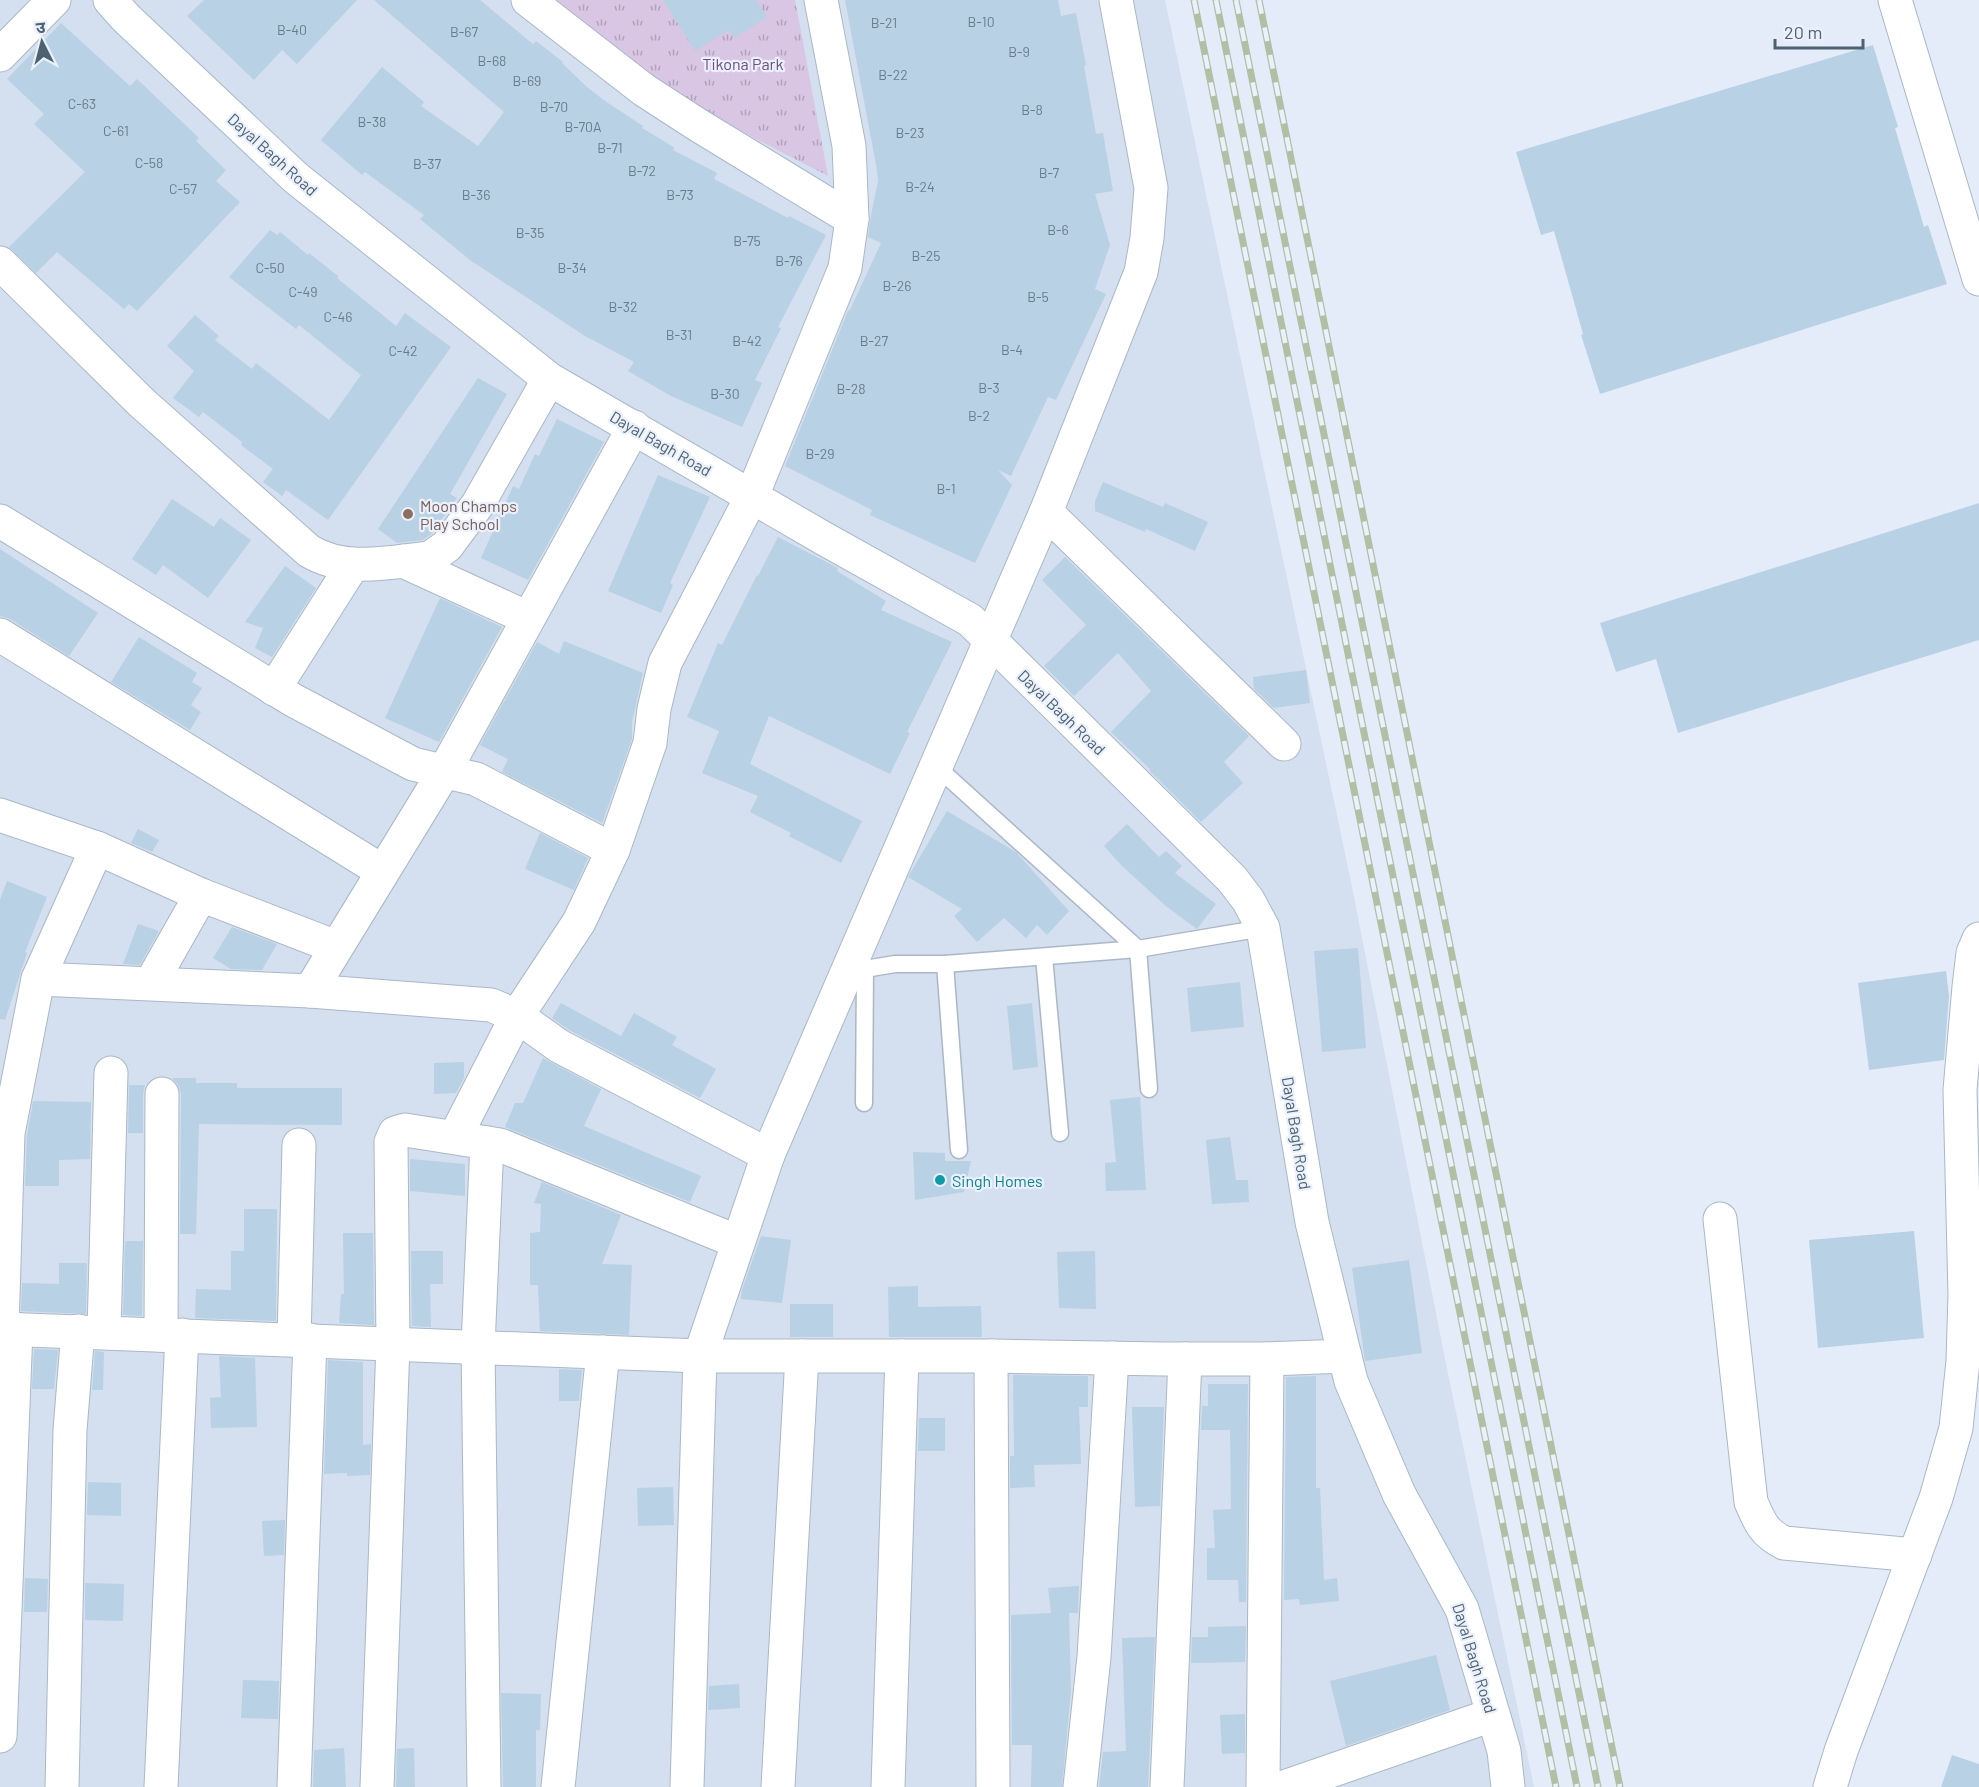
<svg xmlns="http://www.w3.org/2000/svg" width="1979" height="1787" font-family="Barlow,'Noto Sans Devanagari',sans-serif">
	<defs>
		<pattern id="park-tufts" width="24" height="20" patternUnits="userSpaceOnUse" patternTransform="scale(1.5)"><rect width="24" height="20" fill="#d9c5e4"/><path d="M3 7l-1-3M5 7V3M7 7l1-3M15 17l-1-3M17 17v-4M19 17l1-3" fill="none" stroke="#b2a3bd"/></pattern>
	</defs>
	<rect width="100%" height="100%" fill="#e4ecf9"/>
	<!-- residential -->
	<polygon fill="#d4dfef" points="0,0 1165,0 1350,877 1446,1364 1534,1787 0,1787"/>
	<!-- park -->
	<polygon fill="url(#park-tufts)" points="548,0 795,0 828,176 652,85"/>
	<!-- building -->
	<g fill="#b9d1e4">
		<polygon points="204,0 357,0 297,64 282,50 254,80 187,16"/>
		<polygon points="374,0 480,0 533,44 536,41 563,62 562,63 587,87 605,101 643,126 642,128 675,148 673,150 717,173 714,179 788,218 789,216 826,235 778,327 781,328 755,380 762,383 742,427 671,396 628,371 634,362 585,336 470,260 420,219 424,215 365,172 362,175 321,140 382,67 424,102 421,106 478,146 504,112"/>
		<polygon points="663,0 756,0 767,17 734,38 729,30 695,51"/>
		<polygon points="845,0 1058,0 1061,16 1076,13 1086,65 1084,66 1096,134 1103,133 1113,191 1095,194 1110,245 1095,289 1106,294 1056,400 1048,397 1011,476 998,470 1012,485 975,563 870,515 872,510 785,466 848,311 850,310 881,243 868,237 871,215 878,181 877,170"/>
		<polygon points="61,23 130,86 137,79 199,138 196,141 226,170 216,181 240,202 137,311 129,304 124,309 57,252 36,273 9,247 85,172 34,124 44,114 7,79"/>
		<polygon points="1873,45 1898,127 1895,128 1924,227 1928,225 1947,284 1600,394 1581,335 1583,334 1554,231 1541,235 1516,152"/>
		<polygon points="270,230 277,235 280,232 308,255 309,253 338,276 337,278 396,326 405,313 451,347 328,520 286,490 282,496 263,482 273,469 241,445 242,442 203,412 199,417 173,398 194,371 167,346 195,315 219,336 215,340 252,369 256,363 329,420 361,375 299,325 296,329 229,277"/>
		<polygon points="478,378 507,394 450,494 457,498 431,534 423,540 397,543 378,529"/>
		<polygon points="557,419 604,442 528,580 481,558 513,486 519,489 535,454 539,456"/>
		<polygon points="658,475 710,497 670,583 673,585 661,613 608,591"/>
		<polygon points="1103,482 1163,507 1165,503 1208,522 1195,551 1146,529 1145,532 1095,511 1095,501"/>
		<polygon points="172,499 214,527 220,518 251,540 208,598 163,565 156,575 132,559"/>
		<polygon points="1979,503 1979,640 1678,733 1656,659 1616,672 1600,623"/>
		<polygon points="778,537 838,568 837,571 886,601 881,610 952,642 907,732 910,733 890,774 769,716 750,764 862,821 841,863 789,836 791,833 750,812 758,796 702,773 719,731 687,717 718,643 722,645 757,575 758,576"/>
		<polygon points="0,549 98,613 69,656 10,619 0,616"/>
		<polygon points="1065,557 1249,736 1224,762 1243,783 1201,822 1149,770 1150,769 1111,732 1151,691 1118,653 1074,696 1044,666 1086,625 1042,580"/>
		<polygon points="285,566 316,588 272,657 255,648 263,628 245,622"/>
		<polygon points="440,598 502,627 439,742 385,718"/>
		<polygon points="139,637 197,673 192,682 202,688 191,705 201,712 190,730 111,682"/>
		<polygon points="564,641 643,673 632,722 632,739 602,823 502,772 508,759 480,745 537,642 559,654"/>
		<polygon points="1306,670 1310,703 1274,708 1254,689 1253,677"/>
		<polygon points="947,811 1016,852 1069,911 1047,935 1037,925 1026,938 1004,918 977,942 954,916 962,909 908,877"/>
		<polygon points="1127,824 1159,857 1166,851 1182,866 1175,873 1216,904 1197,929 1167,907 1121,865 1104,846"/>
		<polygon points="138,829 159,840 152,852 131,843"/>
		<polygon points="540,833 588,858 574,890 525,869"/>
		<polygon points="7,881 47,897 25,952 27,953 5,1020 0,1019 0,900"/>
		<polygon points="138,924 159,931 140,965 123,964"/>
		<polygon points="232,927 277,944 262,970 231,969 213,958"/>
		<polygon points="1358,948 1366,1048 1322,1052 1314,951"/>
		<polygon points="1946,971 1949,996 1944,1060 1869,1070 1858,983"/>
		<polygon points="1240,982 1244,1027 1191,1032 1187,988"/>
		<polygon points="561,1003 621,1036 634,1013 677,1037 672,1045 716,1069 700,1098 569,1030 552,1018"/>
		<polygon points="1032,1003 1038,1067 1013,1070 1007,1006"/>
		<polygon points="543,1058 601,1089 584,1126 701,1176 690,1202 505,1127 515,1103 523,1103"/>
		<polygon points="464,1062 464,1078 456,1093 434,1094 434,1063"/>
		<polygon points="172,1078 196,1078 196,1083 237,1083 237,1088 342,1088 342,1125 199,1124 196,1234 180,1234 181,1094 178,1085"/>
		<polygon points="129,1085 145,1085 143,1094 143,1133 128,1133"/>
		<polygon points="1140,1097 1146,1190 1106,1191 1105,1163 1116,1162 1110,1100"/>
		<polygon points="33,1101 91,1102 90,1159 59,1160 59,1186 25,1186 27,1135"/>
		<polygon points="1230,1137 1236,1180 1248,1180 1249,1202 1212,1204 1206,1140"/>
		<polygon points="913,1152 945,1153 945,1161 971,1161 964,1192 915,1200"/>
		<polygon points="410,1159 465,1164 465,1196 410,1191"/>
		<polygon points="542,1182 621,1215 602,1264 632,1265 629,1335 540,1331 538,1285 530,1285 530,1233 540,1232 541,1204 534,1203"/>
		<polygon points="244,1209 277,1209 276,1321 195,1318 196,1289 231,1290 231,1251 244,1251"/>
		<polygon points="1914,1231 1924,1338 1818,1348 1809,1240"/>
		<polygon points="343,1233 373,1233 374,1325 339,1323 341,1294 344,1294"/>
		<polygon points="761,1236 791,1240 782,1303 741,1299 742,1290"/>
		<polygon points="125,1241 143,1241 142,1316 123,1315"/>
		<polygon points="411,1251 443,1251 443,1284 430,1284 431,1327 412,1326"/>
		<polygon points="1095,1251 1096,1309 1059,1308 1057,1252"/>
		<polygon points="1409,1260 1422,1353 1365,1361 1352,1268"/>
		<polygon points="59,1263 87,1263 86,1314 21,1311 22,1283 59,1284"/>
		<polygon points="918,1286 918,1307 981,1306 982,1337 889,1337 888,1287"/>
		<rect x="790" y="1304" width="43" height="33"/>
		<polygon points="34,1349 58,1350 54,1389 32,1389"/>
		<polygon points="95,1351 104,1352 103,1390 92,1390"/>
		<polygon points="219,1356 255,1358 257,1427 211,1428 210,1398 221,1397"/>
		<polygon points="328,1360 363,1362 363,1445 371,1444 370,1475 347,1476 347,1473 324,1474"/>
		<polygon points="559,1369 582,1370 579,1401 559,1401"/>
		<polygon points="1013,1375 1088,1376 1088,1407 1079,1407 1081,1464 1034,1465 1035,1487 1010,1488 1010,1456 1014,1456"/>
		<polygon points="1316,1376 1316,1488 1320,1488 1324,1580 1337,1578 1339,1601 1300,1605 1299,1599 1284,1600 1286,1377"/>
		<polygon points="1208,1384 1248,1384 1246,1602 1239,1602 1238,1580 1207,1580 1207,1548 1215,1548 1213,1510 1231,1509 1230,1430 1201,1430 1202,1406 1208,1406"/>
		<polygon points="1132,1407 1164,1407 1160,1506 1135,1507"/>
		<polygon points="919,1418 945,1418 945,1451 918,1451"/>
		<polygon points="88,1482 121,1483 121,1516 87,1515"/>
		<polygon points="673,1487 674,1525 638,1526 637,1488"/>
		<polygon points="285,1520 284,1555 264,1556 262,1521"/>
		<polygon points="25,1578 48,1579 47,1612 24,1612"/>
		<polygon points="85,1583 124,1584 123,1621 85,1620"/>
		<polygon points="1079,1586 1078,1613 1069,1613 1071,1691 1062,1787 1031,1787 1032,1745 1012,1745 1011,1615 1051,1613 1048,1588"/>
		<polygon points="1246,1626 1245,1662 1191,1663 1192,1637 1208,1637 1208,1627"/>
		<polygon points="1155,1637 1148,1787 1099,1787 1103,1752 1126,1751 1122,1638"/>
		<polygon points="1436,1655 1450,1710 1346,1746 1330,1681"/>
		<polygon points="243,1680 279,1681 278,1719 241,1718"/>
		<polygon points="739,1684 740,1708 708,1710 709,1686"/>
		<polygon points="501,1693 541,1694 540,1730 536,1730 536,1787 503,1787"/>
		<polygon points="1245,1714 1245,1753 1222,1754 1220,1715"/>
		<polygon points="344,1748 346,1787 313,1787 314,1750"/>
		<polygon points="414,1748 415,1787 396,1787 397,1749"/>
		<polygon points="1952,1755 1979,1764 1979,1787 1941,1787"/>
	</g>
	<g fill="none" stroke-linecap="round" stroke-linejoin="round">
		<defs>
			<g id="lane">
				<polyline points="937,767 1138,949 1149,1089"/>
				<polyline points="1044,957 1060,1133"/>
				<polyline points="945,964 959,1150"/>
				<polyline points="850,969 859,970 895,964 945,964 1138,949 1263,928"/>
				<polyline points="864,1103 865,969"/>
			</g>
			<g id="street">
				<polyline points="528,0 644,90 698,125 852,219"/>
				<polyline points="1895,0 1979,279"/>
				<polyline points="0,55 54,0"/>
				<path d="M0,263L142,403L309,551C345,573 390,562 430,558L447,546L478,504L549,379"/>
				<polyline points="1046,512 1284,744"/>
				<polyline points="0,521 293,700 413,764 476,779 613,850"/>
				<polyline points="403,561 528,618"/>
				<polyline points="0,635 382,871"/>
				<polyline points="274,689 352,566"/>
				<polyline points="0,815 97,848 201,895 336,947"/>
				<polyline points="38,979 310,991 491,1005 517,1016 559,1046 768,1155"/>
				<polyline points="151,983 201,895"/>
				<polyline points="310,991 444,772 634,427"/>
				<polyline points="455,1137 517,1016 579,922 613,850 650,743 654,709 665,663 752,496 845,268 852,219 849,146 821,0"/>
				<path d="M1720,1219L1751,1502C1760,1523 1764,1533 1784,1543L1915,1555"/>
				<polyline points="0,1329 700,1356 991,1356 1163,1359 1267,1359 1345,1356"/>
				<polyline points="2,1329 8,1133 38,979 97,848"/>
				<polyline points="104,1332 111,1073"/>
				<polyline points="161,1335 162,1094"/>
				<polyline points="294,1340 299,1145"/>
				<polyline points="991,1356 993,1787"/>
				<polyline points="0,1736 16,1329"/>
				<polyline points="62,1787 70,1430 78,1331"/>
				<polyline points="161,1787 182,1335"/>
				<polyline points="294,1787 310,1340"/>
				<polyline points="377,1787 393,1344 391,1142 395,1133 405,1130 500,1145 738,1242"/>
				<polyline points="484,1787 478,1346 487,1143"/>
				<polyline points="558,1787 603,1352"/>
				<polyline points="687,1787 700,1356 768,1155 1046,512 1141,272 1147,238 1151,188 1116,0"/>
				<polyline points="778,1787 802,1356"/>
				<polyline points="888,1787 902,1356"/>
				<polyline points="1080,1787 1094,1657 1112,1358"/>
				<polyline points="1167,1787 1185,1359"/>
				<polyline points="1263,1787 1267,1359"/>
				<polyline points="1284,1787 1492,1715"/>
				<polyline points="1830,1787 1841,1751 1936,1498 1956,1428 1963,1361 1965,1295 1960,1090 1969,987 1973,953 1979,939"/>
			</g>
			<polyline id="secondary" points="110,0 126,18 296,178 549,379 823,538 970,620 1232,879 1248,900 1263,928 1312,1222 1351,1381 1399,1494 1462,1609 1504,1751 1508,1787"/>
		</defs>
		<!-- lane casing -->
		<use href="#lane" stroke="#aab8c6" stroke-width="19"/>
		<!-- street casing -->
		<use href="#street" stroke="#aab8c6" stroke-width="35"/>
		<!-- secondary casing -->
		<use href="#secondary" stroke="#a8b9c8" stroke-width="35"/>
		<!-- lane -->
		<use href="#lane" stroke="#fff" stroke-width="16"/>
		<!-- street -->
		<use href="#street" stroke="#fff" stroke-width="33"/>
		<!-- secondary -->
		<use href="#secondary" stroke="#fff" stroke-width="33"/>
		<defs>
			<g id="rail">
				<polyline points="1194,0 1556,1787"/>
				<polyline points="1216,0 1577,1787"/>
				<polyline points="1236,0 1598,1787"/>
				<polyline points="1259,0 1620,1787"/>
			</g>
		</defs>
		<!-- rail casing -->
		<use href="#rail" stroke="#b0c0a5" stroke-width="7"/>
		<!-- rail -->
		<use href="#rail" stroke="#eaf0fc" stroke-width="4.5" stroke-dasharray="14" stroke-linecap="butt"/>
	</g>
	<!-- markers -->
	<circle fill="#8d6e63" stroke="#eaf0fc" stroke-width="2" cx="408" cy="514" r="6"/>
	<circle fill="#0f9aa8" stroke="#eaf0fc" stroke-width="2" cx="940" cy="1180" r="6"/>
	<g text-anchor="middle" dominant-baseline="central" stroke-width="4.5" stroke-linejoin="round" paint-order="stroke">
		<!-- number labels -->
		<g font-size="14" fill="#687d8c">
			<text x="981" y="21">B-10</text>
			<text x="884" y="22">B-21</text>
			<text x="292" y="29">B-40</text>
			<text x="464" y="31">B-67</text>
			<text x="1019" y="51">B-9</text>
			<text x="492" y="60">B-68</text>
			<text x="893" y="74">B-22</text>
			<text x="527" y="80">B-69</text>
			<text x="82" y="103">C-63</text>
			<text x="554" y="106">B-70</text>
			<text x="1032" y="109">B-8</text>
			<text x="372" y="121">B-38</text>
			<text x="583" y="126">B-70A</text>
			<text x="116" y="130">C-61</text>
			<text x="910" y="132">B-23</text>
			<text x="610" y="147">B-71</text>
			<text x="149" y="162">C-58</text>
			<text x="427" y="163">B-37</text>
			<text x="642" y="170">B-72</text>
			<text x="1049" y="172">B-7</text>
			<text x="920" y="186">B-24</text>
			<text x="183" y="188">C-57</text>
			<text x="476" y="194">B-36</text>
			<text x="680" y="194">B-73</text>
			<text x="1058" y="229">B-6</text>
			<text x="530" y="232">B-35</text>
			<text x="747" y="240">B-75</text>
			<text x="926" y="255">B-25</text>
			<text x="789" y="260">B-76</text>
			<text x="270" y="267">C-50</text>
			<text x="572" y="267">B-34</text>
			<text x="897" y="285">B-26</text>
			<text x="303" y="291">C-49</text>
			<text x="1038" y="296">B-5</text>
			<text x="623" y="306">B-32</text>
			<text x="338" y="316">C-46</text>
			<text x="679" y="334">B-31</text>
			<text x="747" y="340">B-42</text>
			<text x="874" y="340">B-27</text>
			<text x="1012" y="349">B-4</text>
			<text x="403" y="350">C-42</text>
			<text x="989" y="387">B-3</text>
			<text x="851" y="388">B-28</text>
			<text x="725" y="393">B-30</text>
			<text x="979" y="415">B-2</text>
			<text x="820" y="453">B-29</text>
			<text x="946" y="488">B-1</text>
		</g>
		<!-- park labels -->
		<g font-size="16" fill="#714d7d" stroke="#eaf0fc">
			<text x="743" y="63">Tikona Park</text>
		</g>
		<!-- street labels -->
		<g font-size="16" fill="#4d616e" stroke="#eaf0fc">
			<text transform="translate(273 154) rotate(42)">Dayal Bagh Road</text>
			<text transform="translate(661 443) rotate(30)">Dayal Bagh Road</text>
			<text transform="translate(1062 712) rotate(44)">Dayal Bagh Road</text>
			<text transform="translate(1297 1133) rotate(81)">Dayal Bagh Road</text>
			<text transform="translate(1475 1658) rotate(73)">Dayal Bagh Road</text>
		</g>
		<!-- education labels -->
		<g font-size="16" fill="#785e54" stroke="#eaf0fc" text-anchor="start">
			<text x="420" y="505">Moon Champs<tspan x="420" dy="18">Play School</tspan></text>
		</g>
		<!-- culture labels -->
		<g font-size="16" fill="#0d838f" stroke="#eaf0fc" text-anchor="start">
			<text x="952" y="1180">Singh Homes</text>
		</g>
	</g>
	<!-- north arrow -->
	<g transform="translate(42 42) rotate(354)" stroke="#eaf0fc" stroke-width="4.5" paint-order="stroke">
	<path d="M0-4.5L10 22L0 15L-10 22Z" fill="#4d616e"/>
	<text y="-9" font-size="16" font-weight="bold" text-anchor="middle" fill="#4d616e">उ</text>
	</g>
	<!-- scale -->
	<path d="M1775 39v9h88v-9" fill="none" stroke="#4d616e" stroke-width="3"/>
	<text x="1784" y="39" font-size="18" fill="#4d616e" stroke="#eaf0fc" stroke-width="4.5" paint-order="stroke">20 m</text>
</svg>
